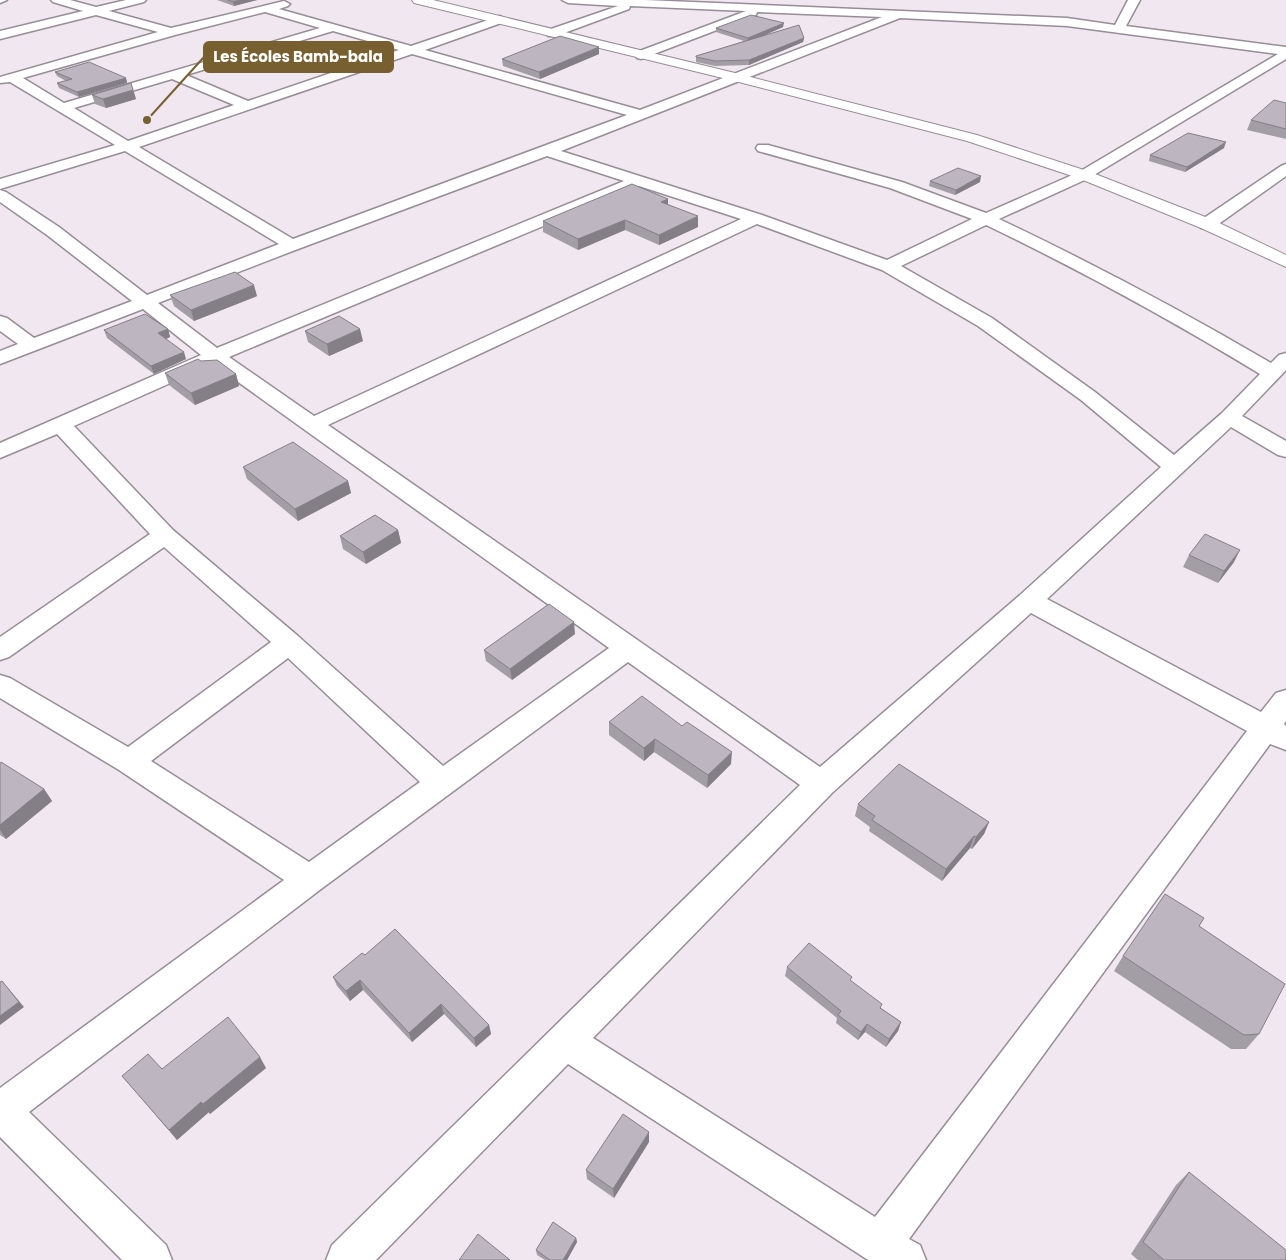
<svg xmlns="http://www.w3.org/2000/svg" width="1286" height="1260" font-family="Poppins,sans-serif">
	<rect width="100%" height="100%" fill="#f1e7f1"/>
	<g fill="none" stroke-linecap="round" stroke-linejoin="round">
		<defs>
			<g id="minor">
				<polygon points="0,0 7,0 0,3"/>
				<path d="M51,0H70L96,7L126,0H146L144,2L109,11L171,28L284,1L290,4L288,6L279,9L411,46L500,16L504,18L506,20L504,22L425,50L640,110L882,17L757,12L756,15L641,59L637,58L635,55L637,52L746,11L630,6L629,9L556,36H548L546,33L548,30L618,6L568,3L562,0H645L1067,18L1115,25L1128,0H1140L1126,26L1286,47V59L1089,178L999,219C1092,263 1182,311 1271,363L1279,355L1286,353V370L1242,416L1286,441V457L1278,455L1231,427L1047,599L1261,712L1276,693L1286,690V721L1284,724L1286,726V750L1270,744L909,1239L920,1245L926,1260H868L568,1064L376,1260H326L332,1245L800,785L628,662L321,889L29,1112L166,1245L172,1260H122L0,1137V1088L284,880L119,770L0,698V675L10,678L128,747L271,642L164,547L9,657L0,660V637L150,534L57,434L0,458V443L201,355L143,309L0,364V351L18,344L0,331V316L7,318L34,338L132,301L47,235L0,202V190L6,192L59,227L147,295L279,244L125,151L0,189V179L115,145L10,82L0,83V77L158,32L96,15L0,39V31L83,11L53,2ZM265,12L320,28L64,103L23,78L175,35ZM900,18L1067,26L1278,54L1079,172L986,213L902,182L768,145H758L756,148L758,151L890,188L972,219L887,260L762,215L561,151ZM333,31L399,50L248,101L186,75ZM412,54L627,115L293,239L139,147ZM172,79L234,105L128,141L74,108ZM547,156L624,181L217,348L158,303L298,249ZM639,186L741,219L314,416L229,357ZM757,224L882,270L978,326L1081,400L1161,467L1020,595L820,767L328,425ZM986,225C1080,270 1171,320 1260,374L1222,413L1174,455L1095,392L992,318L901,266ZM213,364L609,648L443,766L298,636L173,530L74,426ZM1031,613L1247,731L875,1217L593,1038L832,793ZM288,658L420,782L309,862L151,761Z"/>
				<polygon points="1286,164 1286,176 1213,228 1201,228 1199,224 1201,220 1281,166"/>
			</g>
			<polygon id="tertiary" points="412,0 433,0 735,73 977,135 1090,172 1213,220 1286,255 1286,267 1201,228 1078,178 967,141 731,80 414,3"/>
		</defs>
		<!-- minor casing -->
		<use href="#minor" stroke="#968d96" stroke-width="3"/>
		<!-- tertiary casing -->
		<use href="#tertiary" stroke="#968d96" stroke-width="2"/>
		<!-- minor -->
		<use href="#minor" fill="#fff" fill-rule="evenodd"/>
		<!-- tertiary -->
		<use href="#tertiary" fill="#fff" fill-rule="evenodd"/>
	</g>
	<!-- wall -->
	<g fill="#a39da6">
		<polygon points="217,0 257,0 234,6"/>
		<polygon points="783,27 765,35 804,38 803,42 749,65 715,66 696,62 696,56 744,41 716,32 716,28"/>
		<polygon points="599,47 599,54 540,79 503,66 502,59"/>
		<polygon points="55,72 126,78 127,83 79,97 59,88 57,83 66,81 57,76"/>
		<polygon points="131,83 136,99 106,108 95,104 92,95"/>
		<polygon points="1286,103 1286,139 1247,130 1251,120"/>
		<polygon points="1224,148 1185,172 1149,161 1150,155"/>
		<polygon points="930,181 980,182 955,195 929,186"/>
		<polygon points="668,199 668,205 698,227 659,245 625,230 578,250 543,232 543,221"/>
		<polygon points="170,295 257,296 194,321 174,306"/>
		<polygon points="168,329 170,337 166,339 186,359 154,374 107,338 104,330"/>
		<polygon points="305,331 363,341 329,356 308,342"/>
		<polygon points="201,361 236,374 239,386 195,405 169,385 165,373"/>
		<polygon points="243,467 348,481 351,493 298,521 247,479"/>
		<polygon points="398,530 401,543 366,564 343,549 340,536"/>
		<polygon points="1189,555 1234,562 1218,583 1183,567"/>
		<polygon points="575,634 512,680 486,661 484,650"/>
		<polygon points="609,722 731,764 707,788 654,752 644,761 609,735"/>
		<polygon points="0,763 44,789 52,801 6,839 0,835"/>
		<polygon points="858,804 989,822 984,834 972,849 970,848 942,881 869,831 870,827 855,816"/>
		<polygon points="1199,926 1259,1034 1246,1049 1231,1049 1114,971 1123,956"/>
		<polygon points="365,955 489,1025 491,1034 476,1047 444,1014 412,1042 363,990 350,1001 337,986 333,977"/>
		<polygon points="787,967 851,981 881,1008 901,1022 898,1031 886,1047 865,1032 858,1040 836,1023 837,1018 785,976"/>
		<polygon points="266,1068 210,1114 209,1112 177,1140 122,1076 162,1069"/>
		<polygon points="649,1142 614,1198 587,1179 586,1170"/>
		<polygon points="1189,1172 1286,1260 1138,1260 1131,1254 1176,1185"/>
		<polygon points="576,1238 577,1242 567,1260 545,1260 537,1255 536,1250"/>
	</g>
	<!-- shaded-wall -->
	<g fill="#847f87">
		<polygon points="240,0 257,0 234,6 233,2"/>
		<polygon points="784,23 783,27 747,43 748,38"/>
		<polygon points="804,38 803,42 749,65 749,60"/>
		<polygon points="599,47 599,54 540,79 539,72"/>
		<polygon points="126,78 127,83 79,97 77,92"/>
		<polygon points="133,90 136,99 106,108 103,99"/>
		<polygon points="1226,142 1224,148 1185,172 1187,167"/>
		<polygon points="981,176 980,182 955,195 956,190"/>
		<polygon points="668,199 668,209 661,202"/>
		<polygon points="698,216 698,227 659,245 659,235"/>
		<polygon points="625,220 625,230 578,250 578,239"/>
		<polygon points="254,285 257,296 194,321 191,310"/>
		<polygon points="168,329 170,337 161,341 158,333"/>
		<polygon points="360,329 363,341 329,356 327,344"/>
		<polygon points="184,352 186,359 154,374 151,366"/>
		<polygon points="236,374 239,386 195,405 191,393"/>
		<polygon points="348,481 351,493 298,521 295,509"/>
		<polygon points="398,530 401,543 366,564 363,552"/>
		<polygon points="1240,550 1234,562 1218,583 1224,571"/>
		<polygon points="574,622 575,634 512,680 510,669"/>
		<polygon points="655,739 654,752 644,761 644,748"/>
		<polygon points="732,752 731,764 707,788 708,775"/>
		<polygon points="44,789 52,801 6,839 0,830 0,825"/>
		<polygon points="989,822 984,834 972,849 976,837"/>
		<polygon points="974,836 970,848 942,881 946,869"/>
		<polygon points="360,980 363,990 350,1001 346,991"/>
		<polygon points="2,981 24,1007 0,1025 0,1016"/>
		<polygon points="441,1004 444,1014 412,1042 409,1033"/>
		<polygon points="901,1022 898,1031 886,1047 889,1039"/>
		<polygon points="867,1024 865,1032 858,1040 861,1032"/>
		<polygon points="489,1025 491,1034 476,1047 474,1038"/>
		<polygon points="260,1057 266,1068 210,1114 203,1104"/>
		<polygon points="201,1102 209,1112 177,1140 169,1130"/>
		<polygon points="649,1132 649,1142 614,1198 613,1189"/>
		<polygon points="576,1238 577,1242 567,1260 563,1260"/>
	</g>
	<!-- building -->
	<g fill="#bdb6c1" stroke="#847f87">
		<polygon points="228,0 240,0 233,2"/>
		<polygon points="751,15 784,23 748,38 716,28"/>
		<polygon points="799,25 804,38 749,60 715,61 696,57 696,56"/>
		<polygon points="560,36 599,47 539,72 502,59"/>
		<polygon points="89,62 126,78 77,92 57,83 72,79 55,72"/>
		<polygon points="131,83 133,90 103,99 92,95"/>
		<polygon points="1274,100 1286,103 1286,129 1251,120"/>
		<polygon points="1188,133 1226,142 1187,167 1150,155"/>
		<polygon points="958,168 981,176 956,190 930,181"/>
		<polygon points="632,184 668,199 661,202 698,216 659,235 625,220 578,239 543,221"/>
		<polygon points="235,272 254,285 191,310 170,295"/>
		<polygon points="145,314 168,329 158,333 184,352 151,366 104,330"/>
		<polygon points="339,316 360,329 327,344 305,331"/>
		<polygon points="198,359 201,361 217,360 236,374 191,393 165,373"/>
		<polygon points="293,442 348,481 295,509 243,467"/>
		<polygon points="375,515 398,530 363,552 340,536"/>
		<polygon points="1205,534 1240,550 1224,571 1189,555"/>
		<polygon points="549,604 574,622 510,669 484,650"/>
		<polygon points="642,696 682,726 687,722 732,752 708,775 655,739 644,748 609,722"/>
		<polygon points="1,762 44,789 0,825 0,763"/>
		<polygon points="899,764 989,822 976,837 974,836 946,869 872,820 875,816 858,804"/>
		<polygon points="1165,894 1204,918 1199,926 1285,984 1259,1034 1244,1035 1123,956"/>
		<polygon points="395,929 489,1025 474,1038 441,1004 409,1033 360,980 346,991 333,977 362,953 365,955"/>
		<polygon points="809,943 852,977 850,980 882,1004 880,1008 901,1022 889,1039 867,1024 861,1032 838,1015 841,1011 787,967"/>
		<polygon points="2,981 19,1002 0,1016 0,982"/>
		<polygon points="228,1017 260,1057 203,1104 201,1102 169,1130 122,1076 148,1054 162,1069"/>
		<polygon points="623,1114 649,1132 613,1189 586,1170"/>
		<polygon points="1189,1172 1286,1250 1286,1260 1164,1260 1143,1242"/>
		<polygon points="553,1222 576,1238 563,1260 550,1260 536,1250"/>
		<polygon points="478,1234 510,1260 459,1260"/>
	</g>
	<!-- callouts -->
	<path fill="none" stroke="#785f30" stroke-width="2" d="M147 120L204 57"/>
	<circle fill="#785f30" stroke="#f1e7f1" stroke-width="2" cx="147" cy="120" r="5"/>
	<rect fill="#785f30" stroke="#785f30" stroke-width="2" x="204" y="42" width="189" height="30" rx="5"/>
	<g font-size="15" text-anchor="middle" font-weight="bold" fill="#fff">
		<text x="298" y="62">Les Écoles Bamb-bala</text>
	</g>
</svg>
